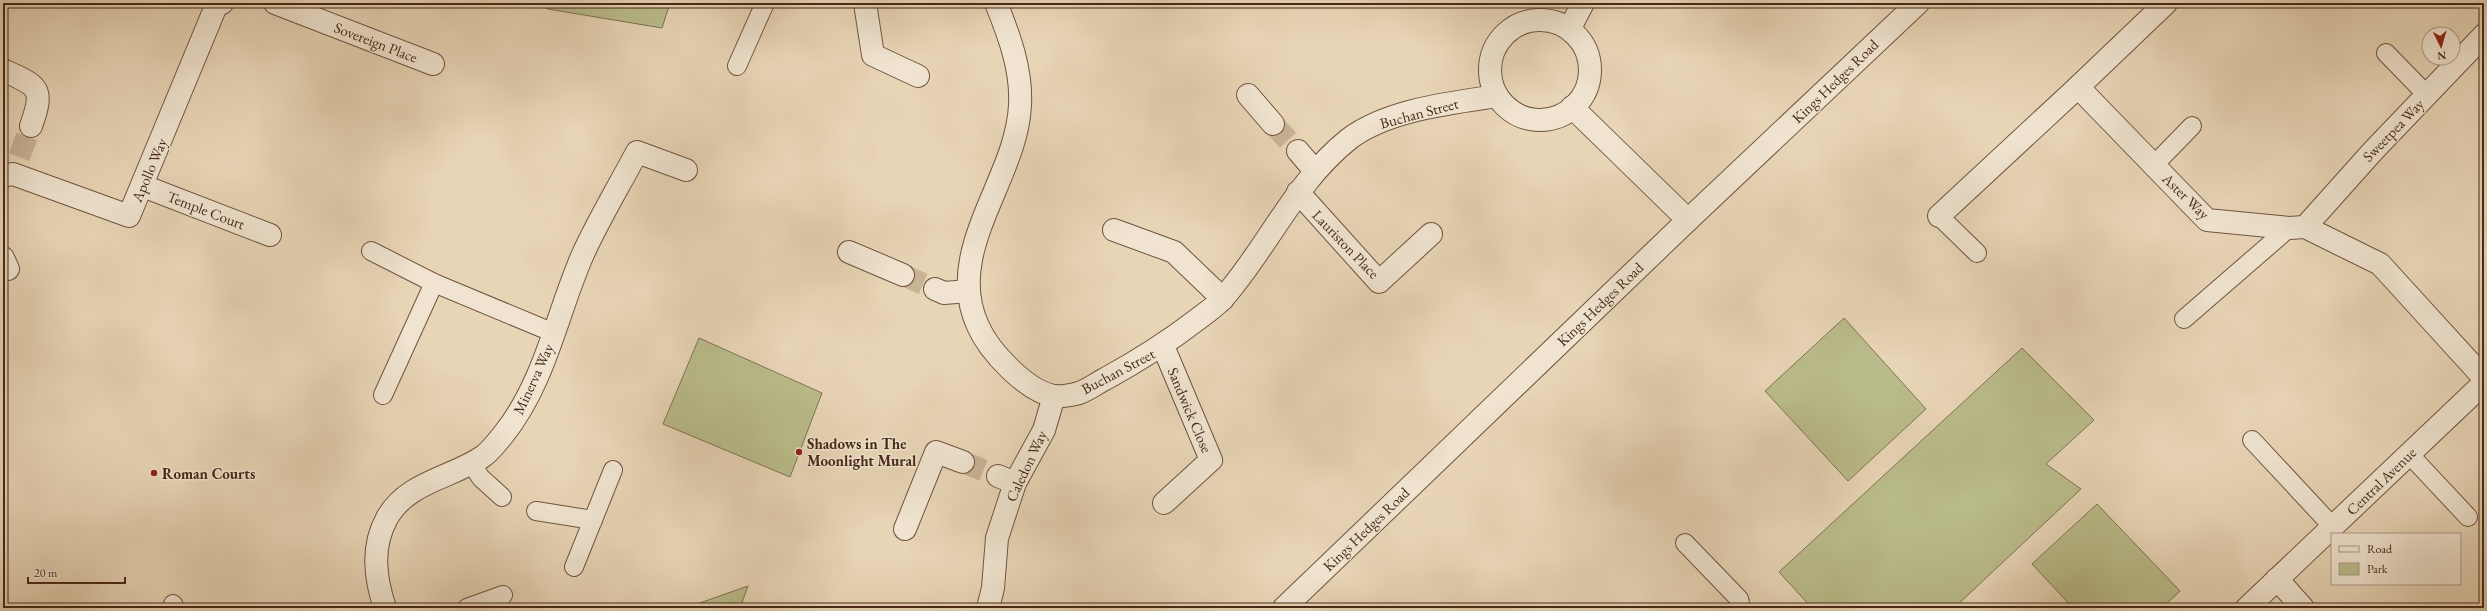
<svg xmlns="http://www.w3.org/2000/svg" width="2487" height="611" font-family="'EB Garamond',serif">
	<rect width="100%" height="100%" fill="#e8d5b6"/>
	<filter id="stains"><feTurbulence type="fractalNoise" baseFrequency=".005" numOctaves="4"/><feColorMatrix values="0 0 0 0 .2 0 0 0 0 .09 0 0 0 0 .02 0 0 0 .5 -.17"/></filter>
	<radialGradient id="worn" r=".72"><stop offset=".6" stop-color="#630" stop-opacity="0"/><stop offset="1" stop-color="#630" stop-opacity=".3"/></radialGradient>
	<!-- green -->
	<g fill="#babc8b" stroke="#807252">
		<polygon points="533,3 670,3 662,28 548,9"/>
		<polygon points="1844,318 1926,409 1848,481 1765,391"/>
		<polygon points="699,338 822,393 790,477 663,424"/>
		<polygon points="2022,348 2094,420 2046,464 2081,489 1954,608 1812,608 1779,572"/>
		<polygon points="2097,504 2180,591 2162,608 2073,608 2032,564"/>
		<polygon points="748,586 740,608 690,608 694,605"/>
	</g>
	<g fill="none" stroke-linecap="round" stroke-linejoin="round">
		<!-- minor-tunnel -->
		<g stroke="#c8b396" stroke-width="22" stroke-dasharray="22 11" stroke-linecap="butt">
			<polyline points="1273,124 1298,151"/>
			<polyline points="19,157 31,126"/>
			<polyline points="903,275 935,289"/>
			<polyline points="963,462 998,476"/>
		</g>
		<defs>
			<g id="service">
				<polyline points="2386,53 2427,95"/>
				<polyline points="737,66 765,3"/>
				<polyline points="2154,165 2192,126"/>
				<polyline points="1939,216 1977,253"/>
				<polyline points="371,251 434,283 554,333"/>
				<polyline points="2184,319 2289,228"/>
				<polyline points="383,395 434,283"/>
				<polyline points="2252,440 2333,527"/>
				<polyline points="2409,454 2468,517"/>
				<polyline points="471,463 481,478 502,497"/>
				<polyline points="536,511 593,520"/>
				<polyline points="1685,543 1739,599 1741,608"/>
				<polyline points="574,567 613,470"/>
				<polyline points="173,604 175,608"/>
				<polyline points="467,608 503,595"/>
			</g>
			<g id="minor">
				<polyline points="275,3 433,64"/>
				<polyline points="865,3 873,55 918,76"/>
				<path d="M996,3C1009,35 1022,70 1020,105C1017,179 943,251 978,326C989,351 1026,391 1054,396C1060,397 1073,395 1079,393C1088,390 1097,383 1105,379C1138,361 1168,342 1198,319C1207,312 1218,305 1225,296C1269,245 1295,182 1349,139C1387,110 1450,103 1497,96"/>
				<circle cx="1540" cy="70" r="50"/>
				<polyline points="1570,28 1583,3"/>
				<path d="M3,70C38,86 45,87 31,126"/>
				<polyline points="2078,87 2166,3"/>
				<polyline points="1248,95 1273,124"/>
				<polyline points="1572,107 1688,220"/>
				<polyline points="1298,151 1315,171"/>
				<polyline points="3,176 13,174 129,216 216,6 222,3"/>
				<polyline points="143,186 270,235"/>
				<polyline points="1298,192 1379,282 1431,234"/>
				<polyline points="1939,216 2078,87 2207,220 2289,228 2305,227 2380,264 2484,378"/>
				<polyline points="2305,227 2373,151 2484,35"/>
				<polyline points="1114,230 1174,252 1223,299"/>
				<polyline points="849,252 903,275"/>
				<polyline points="3,258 8,269"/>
				<polyline points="935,289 944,293 969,291"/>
				<polyline points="1163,346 1211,460 1164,503"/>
				<polyline points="998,476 1015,483"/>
				<polyline points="905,529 936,452 963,462"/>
				<polyline points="2277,579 2303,608"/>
				<path d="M385,608C375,578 371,547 387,518C407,482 451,478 482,457C490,452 497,442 503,435C545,383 557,313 583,254C599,219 619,186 637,152L686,170"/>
				<polyline points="988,608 993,588 997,538 1015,483 1044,430 1054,396"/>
				<polyline points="2247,608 2484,383"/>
			</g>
			<polyline id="tertiary" points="1284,608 1688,220 1918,3"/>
		</defs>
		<!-- service casing -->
		<use href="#service" stroke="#6f5440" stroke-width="20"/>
		<!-- minor casing -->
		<use href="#minor" stroke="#6f5440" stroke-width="24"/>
		<!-- tertiary casing -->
		<use href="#tertiary" stroke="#6f5440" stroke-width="24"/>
		<!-- service -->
		<use href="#service" stroke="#f0e4d0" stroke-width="18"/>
		<!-- minor -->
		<use href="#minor" stroke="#f0e4d0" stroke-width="22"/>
		<!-- tertiary -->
		<use href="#tertiary" stroke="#f0e4d0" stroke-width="22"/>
	</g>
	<!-- markers -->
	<g fill="#8f2418" stroke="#f0e4d0" stroke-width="1.5">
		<circle cx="799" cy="452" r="4"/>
		<circle cx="154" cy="473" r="4"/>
	</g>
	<g text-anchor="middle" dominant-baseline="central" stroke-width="3" stroke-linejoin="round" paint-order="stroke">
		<!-- street labels -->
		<g font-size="15" fill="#472918" stroke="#f0e4d0">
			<text transform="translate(376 42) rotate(21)">Sovereign Place</text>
			<text transform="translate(1835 81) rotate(-44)">Kings Hedges Road</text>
			<text transform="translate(1419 113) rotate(-15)">Buchan Street</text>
			<text transform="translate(2393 130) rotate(-46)">Sweetpea Way</text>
			<text transform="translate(149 170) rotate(-67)">Apollo Way</text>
			<text transform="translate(2186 196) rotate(44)">Aster Way</text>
			<text transform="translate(206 210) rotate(21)">Temple Court</text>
			<text transform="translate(1346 244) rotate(46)">Lauriston Place</text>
			<text transform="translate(1600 304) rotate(-44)">Kings Hedges Road</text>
			<text transform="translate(1118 371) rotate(-28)">Buchan Street</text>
			<text transform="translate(533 379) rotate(-65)">Minerva Way</text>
			<text transform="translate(1190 410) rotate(67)">Sandwick Close</text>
			<text transform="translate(1026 466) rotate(-65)">Caledon Way</text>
			<text transform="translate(2381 481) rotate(-44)">Central Avenue</text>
			<text transform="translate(1366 529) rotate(-44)">Kings Hedges Road</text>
		</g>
		<!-- poi labels -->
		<g font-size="15" font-weight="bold" fill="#472918" stroke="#f0e4d0" text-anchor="start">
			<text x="807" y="443">Shadows in The<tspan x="807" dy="17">Moonlight Mural</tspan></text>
			<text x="162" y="473">Roman Courts</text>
		</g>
	</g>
	<!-- margin -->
	<rect width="2487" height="611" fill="none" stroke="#e8d5b6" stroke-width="16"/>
	<rect x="4" y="4" width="2479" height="603" fill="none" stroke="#472918" stroke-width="2"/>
	<rect x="8" y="8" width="2471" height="595" fill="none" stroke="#472918"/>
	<!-- legend -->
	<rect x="2331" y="533" width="130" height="52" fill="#f0e4d0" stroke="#ac9986"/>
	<rect x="2339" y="546" width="20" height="6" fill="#f0e4d0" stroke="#ac9986"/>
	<text x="2367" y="553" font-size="12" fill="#472918">Road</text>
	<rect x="2339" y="563" width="20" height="12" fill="#babc8b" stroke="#ac9986"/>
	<text x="2367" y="573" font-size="12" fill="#472918">Park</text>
	<!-- north arrow -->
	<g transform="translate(2441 46) rotate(175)"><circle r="19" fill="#f0e4d0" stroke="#ac9986"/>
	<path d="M0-3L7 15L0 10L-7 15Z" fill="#8f2418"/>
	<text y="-6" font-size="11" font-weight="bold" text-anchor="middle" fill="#472918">N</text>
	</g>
	<!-- scale -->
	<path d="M28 577v6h97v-6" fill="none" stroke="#472918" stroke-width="2"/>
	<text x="34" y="577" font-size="12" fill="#472918" stroke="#f0e4d0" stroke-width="3" paint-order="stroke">20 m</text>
	<rect width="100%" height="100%" filter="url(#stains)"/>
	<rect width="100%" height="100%" fill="url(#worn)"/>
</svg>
